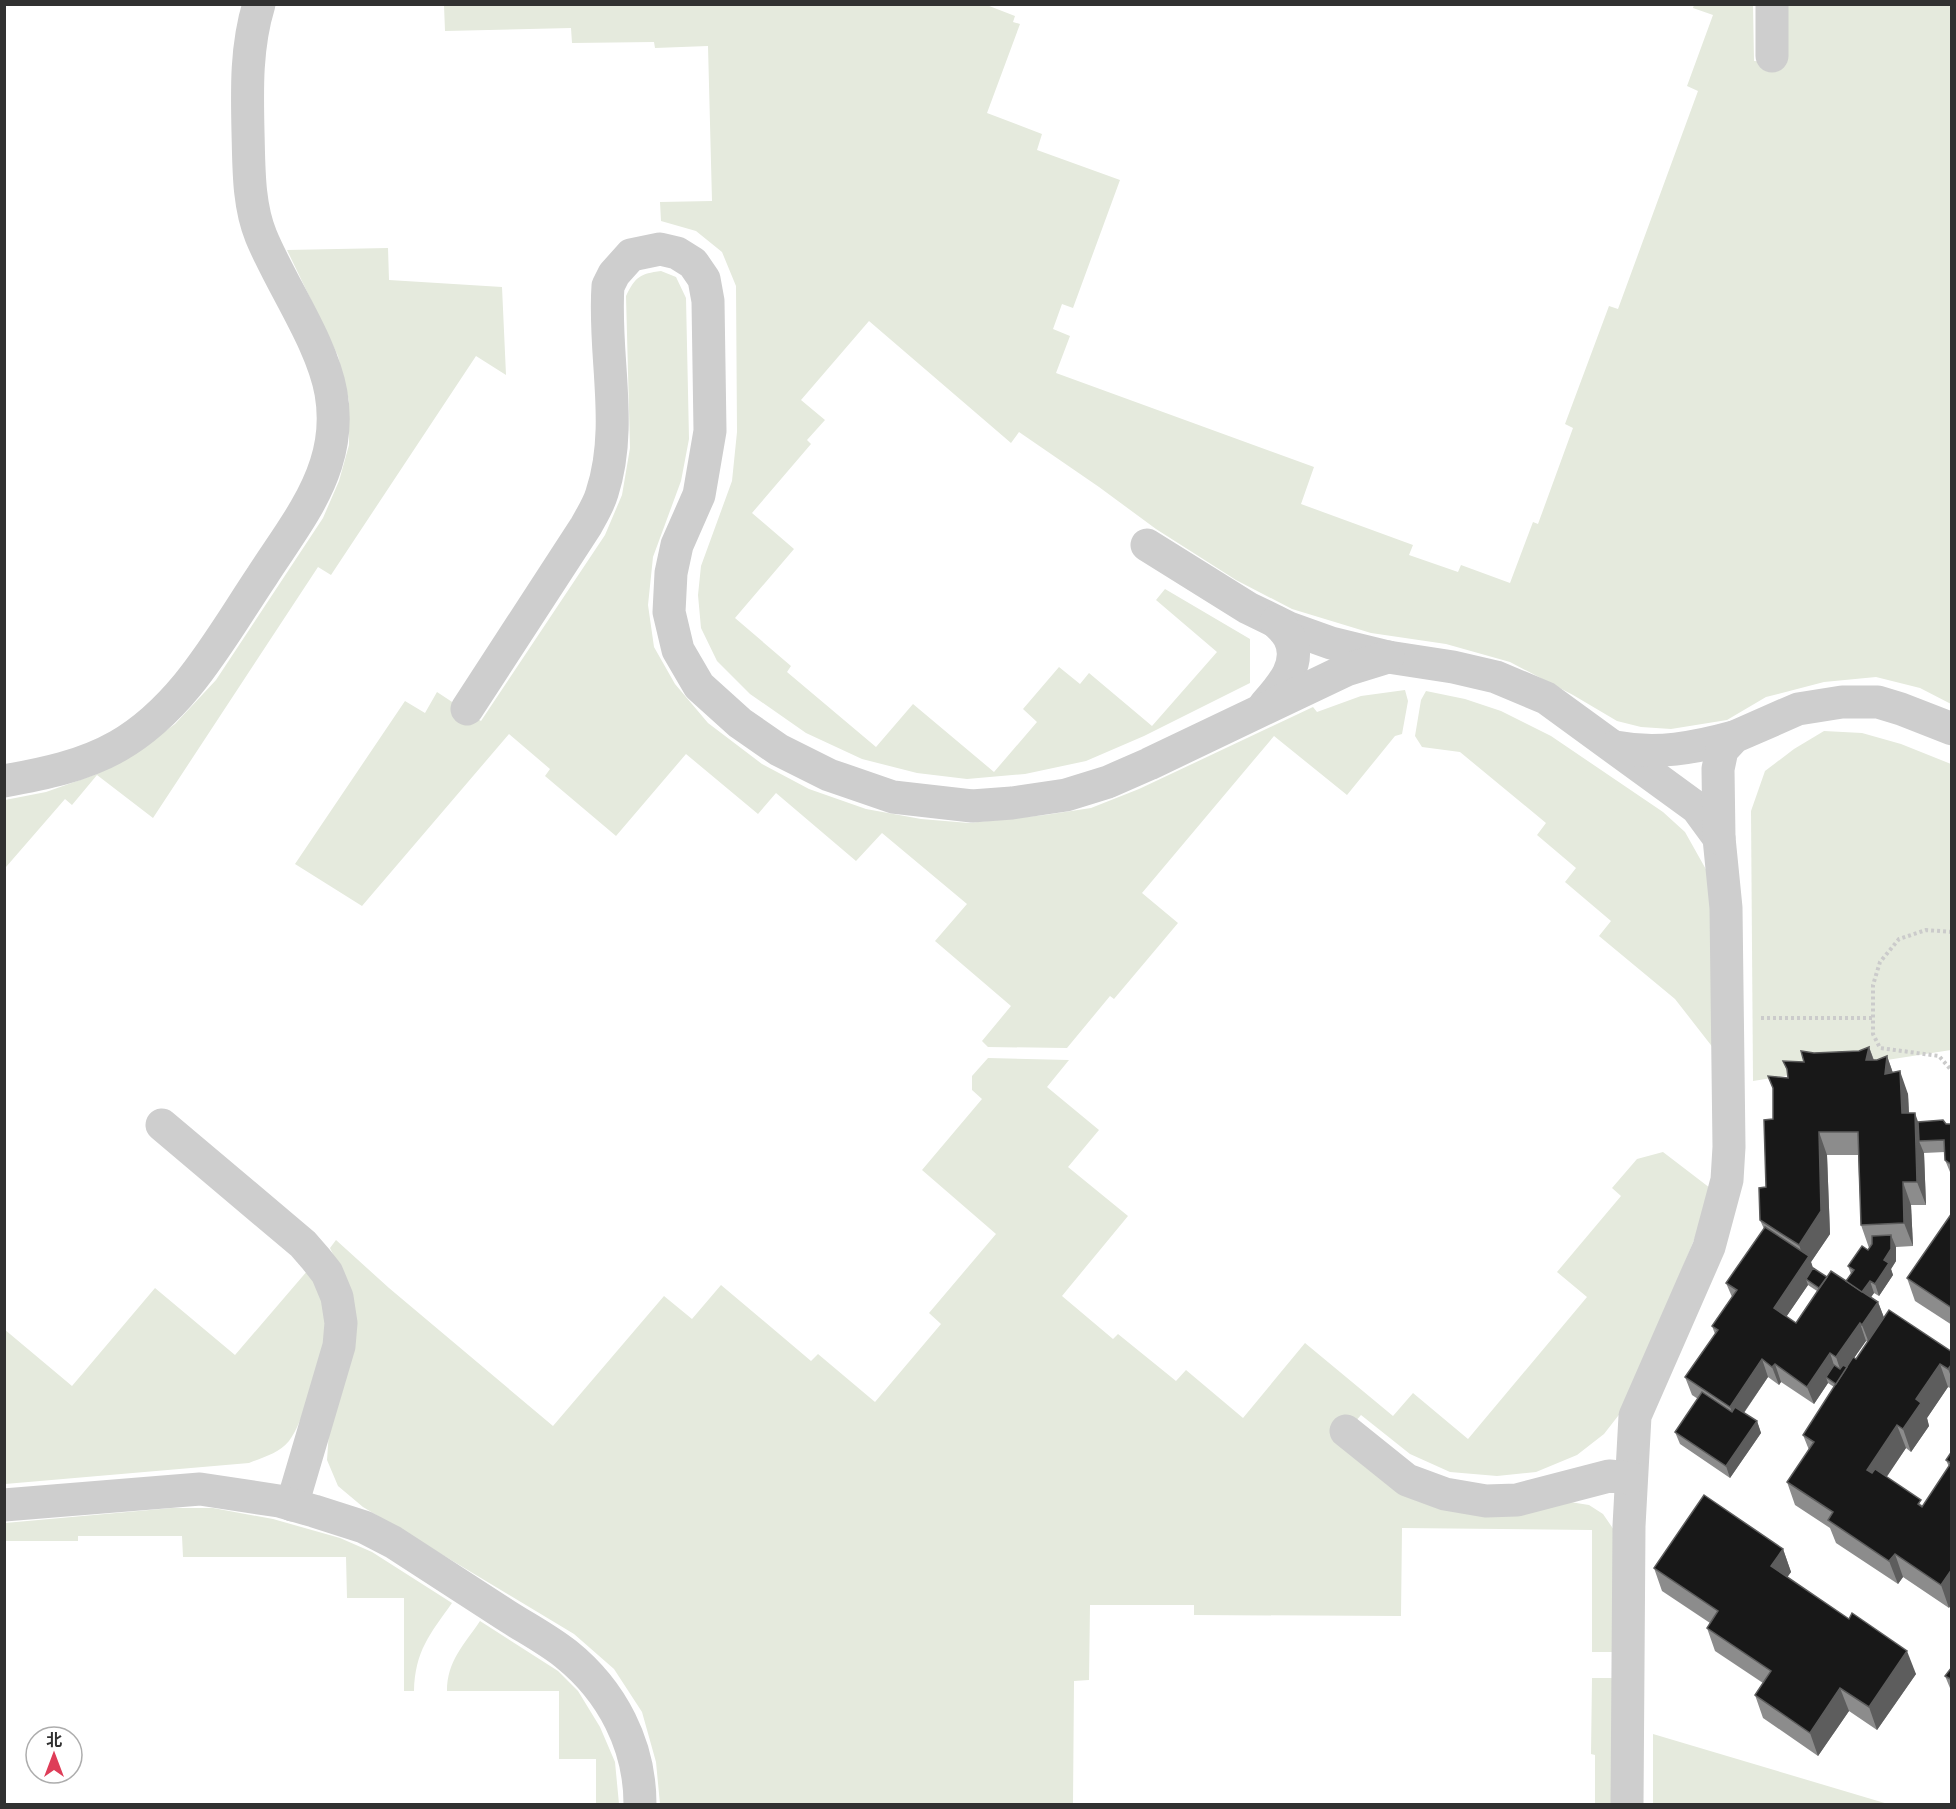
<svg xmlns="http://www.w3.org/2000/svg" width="1956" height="1809" font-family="Overpass,'Noto Sans SC',sans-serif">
	<rect width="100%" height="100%" fill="#fff"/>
	<!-- green -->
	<g fill="#e5eadd">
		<polygon points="984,4 1015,16 1013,22 1020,24 987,113 1042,134 1037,150 1120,180 1073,308 1062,304 1053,329 1070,336 1056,373 1314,467 1301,504 1413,545 1409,555 1458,572 1461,565 1510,583 1533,522 1538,524 1573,428 1565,424 1609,306 1618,309 1698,91 1687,86 1713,15 1693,8 1694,5 1753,5 1754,61 1787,63 1788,5 1951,5 1951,704 1920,688 1876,677 1824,682 1766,697 1727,720 1671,729 1641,727 1617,721 1573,695 1510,662 1446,644 1371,633 1292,609 1236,580 1156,529 1099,487 1019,432 1011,443 869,321 801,400 825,420 807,440 811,444 752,513 794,549 735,618 791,666 787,672 876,747 913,704 994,772 1037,722 1023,709 1059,667 1080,684 1089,673 1152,726 1217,652 1156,600 1165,589 1250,639 1250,683 1144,736 1086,761 1025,774 967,779 917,773 862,759 806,733 750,694 717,661 701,628 698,595 701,566 732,481 737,432 736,286 722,252 696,231 661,221 660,202 712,201 708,46 655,48 654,42 572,43 571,28 445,31 444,5"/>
		<polygon points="388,248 389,280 502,287 506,375 476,356 331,575 318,567 153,818 97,775 72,805 65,799 6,867 5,866 5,800 46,792 97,774 135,753 175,724 216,680 323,518 339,481 349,445 349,401 338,356 287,250"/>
		<path d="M661,271L676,277L686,298L689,439L681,481L653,557L648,605L654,647L675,684L708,723L762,764L809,789L866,809L921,819L969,823L1045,815L1091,808L1139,789L1313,707L1317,712L1361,696L1405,690L1408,701L1402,734L1395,736L1347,795L1274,736L1142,893L1178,923L1114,999L1110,996L1067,1048L988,1047L982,1041L1011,1006L935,941L967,904L882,833L856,861L776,793L758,814L686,754L616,836L545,776L550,769L509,734L362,906L295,864L405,701L425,713L437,692L481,721L605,535L622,495L630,448L626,296C636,276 640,274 661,271Z"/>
		<polygon points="1426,691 1465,699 1501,711 1551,736 1663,812 1685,832 1708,873 1715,900 1714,1049 1675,999 1599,936 1611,921 1565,882 1576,868 1537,835 1546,823 1460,752 1422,747 1415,736 1421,700"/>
		<polygon points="1824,731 1862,733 1901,744 1951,764 1951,1050 1753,1081 1751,811 1765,771 1794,749"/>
		<polygon points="988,1058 1069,1060 1047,1087 1099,1130 1068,1167 1128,1216 1062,1296 1113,1339 1118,1334 1176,1381 1186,1370 1243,1418 1305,1343 1393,1416 1413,1393 1468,1439 1587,1297 1557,1272 1621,1196 1612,1188 1637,1159 1663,1152 1710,1188 1701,1223 1625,1407 1604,1434 1577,1455 1536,1472 1497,1476 1450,1472 1410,1454 1361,1415 1337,1443 1369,1470 1589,1505 1603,1514 1614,1530 1615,1652 1592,1652 1592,1530 1402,1528 1401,1616 1194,1615 1194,1605 1090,1605 1089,1680 1074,1681 1073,1804 660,1804 656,1762 642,1712 614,1669 574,1634 363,1507 338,1486 327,1460 329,1431 352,1293 330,1248 336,1240 389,1288 553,1426 664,1296 692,1319 721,1285 811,1361 818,1354 875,1402 941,1324 929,1313 996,1234 922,1170 982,1099 972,1090 972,1076"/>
		<path d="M308,1270C317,1285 323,1299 326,1317C328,1340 304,1424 289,1441C279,1453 264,1457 249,1463L5,1484L4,1329L72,1386L155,1288L235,1355Z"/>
		<path d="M172,1508H213L273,1519L340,1538L372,1552L452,1603C430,1634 415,1651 414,1691H404V1598H347L346,1557H183L182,1536H78V1541H5V1523Z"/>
		<path d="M480,1621L558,1671L578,1691L600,1727L615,1762L619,1804H596V1759H559V1691H447C447,1661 464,1645 480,1621Z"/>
		<polygon points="1592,1678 1613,1678 1612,1804 1595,1804 1595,1755 1591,1754"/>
		<polygon points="1653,1734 1888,1804 1653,1804"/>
	</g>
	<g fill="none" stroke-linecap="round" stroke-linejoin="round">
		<!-- path -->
		<g stroke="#cbcbcb" stroke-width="4" stroke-dasharray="3 3" stroke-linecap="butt">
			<polyline points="1952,932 1926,930 1899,939 1880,962 1873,985 1873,1034 1880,1048 1939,1056 1952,1071"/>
			<polyline points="1761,1018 1873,1018"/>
		</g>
		<!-- minor -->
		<g stroke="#cecece" stroke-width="33">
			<polyline points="1772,4 1772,56"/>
			<polyline points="1147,545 1248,608 1289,628 1331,643 1388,657 1453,667 1496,677 1546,698 1697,808 1719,838 1726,908 1729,1147 1727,1180 1709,1247 1635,1416 1629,1526 1627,1804"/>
			<path d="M1265,705C1281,687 1303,663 1289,637C1286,631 1280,626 1276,622"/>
			<path d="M467,709L586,526C592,515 599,504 602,493C624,426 603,354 608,286L614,274L631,255L660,249L677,253L693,263L704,279L708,301L710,431L699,495L677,545L671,573L669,612L678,650L699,686L740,723L779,750L829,775L893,797L972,806L1012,803L1066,795L1108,782L1149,764L1346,670L1388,657"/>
			<path d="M1615,747C1657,755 1694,748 1734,737"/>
			<path d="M4,781C43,774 83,766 118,746C184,708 221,637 262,576C285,540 313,505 326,464C333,442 335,416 331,393C322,342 281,285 261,236C248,204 249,167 248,132C247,89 246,46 259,4"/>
			<polyline points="1719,838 1718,769 1722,750 1734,737 1798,709 1842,702 1878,702 1901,709 1952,729"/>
			<polyline points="162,1125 303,1244 316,1259 327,1273 337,1297 341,1323 339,1346 292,1505"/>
			<polyline points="1346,1431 1407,1480 1445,1494 1486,1501 1517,1500 1609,1476 1631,1478"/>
			<path d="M4,1505L200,1489L279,1501L314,1511L364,1527L393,1542C429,1565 465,1589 501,1612C522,1626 546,1638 566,1654C612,1691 640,1745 640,1804"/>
		</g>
	</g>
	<!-- wall -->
	<g fill="#8c8c8c" fill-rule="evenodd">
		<path d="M1869,1047L1874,1060H1877L1887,1056L1893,1073L1908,1094L1909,1113L1918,1123L1952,1124V1173L1950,1172L1945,1160V1152L1924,1153L1926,1205H1911L1913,1246L1896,1247V1261L1891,1269L1893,1275L1879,1296L1874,1293L1871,1297L1878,1302L1884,1318L1952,1352V1389L1948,1387L1927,1418L1929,1426L1911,1452L1906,1448L1886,1477L1923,1506L1949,1467L1946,1460L1952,1451L1949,1608L1903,1577L1898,1584L1836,1543L1830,1528L1795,1505L1787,1482L1809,1450L1803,1435L1834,1387L1828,1383L1814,1404L1781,1382L1779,1385L1768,1377L1744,1413L1757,1421L1761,1433L1730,1478L1680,1444L1675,1432L1698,1399L1692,1395L1685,1377L1715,1334L1712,1326L1732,1297L1726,1283L1764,1229L1760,1220L1766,1187L1773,1119V1089L1768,1076L1788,1078V1073L1783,1061L1804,1062L1814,1053L1859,1051ZM1827,1155H1858L1861,1225L1869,1248L1848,1266L1851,1274L1846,1281L1827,1277L1813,1268L1811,1262L1830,1234ZM1808,1285L1817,1291L1796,1323L1786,1317ZM1866,1341L1868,1342L1856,1359L1854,1358Z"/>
		<polygon points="1952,1213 1952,1325 1915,1301 1907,1278"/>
		<polygon points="1783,1549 1791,1572 1787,1577 1916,1674 1877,1730 1849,1711 1818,1756 1763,1718 1755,1695 1763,1683 1715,1651 1707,1628 1710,1623 1662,1591 1654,1568"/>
		<polygon points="1952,1667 1952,1689 1950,1688 1945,1676"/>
	</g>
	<!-- shaded-wall -->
	<g fill="#5d5d5d">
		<polygon points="1869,1047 1877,1070 1866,1060"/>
		<polygon points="1887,1056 1895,1079 1885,1074"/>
		<polygon points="1900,1071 1908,1094 1910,1136 1902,1113"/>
		<polygon points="1915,1113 1923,1136 1919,1141 1924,1153 1926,1205 1917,1182"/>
		<polygon points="1819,1132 1827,1155 1830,1234 1811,1262 1815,1274 1806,1279 1808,1285 1780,1326 1774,1308 1805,1262 1799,1245"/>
		<polygon points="1903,1182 1911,1205 1913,1246 1904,1223"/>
		<polygon points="1891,1235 1896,1247 1896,1261 1891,1269 1893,1275 1879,1296 1875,1284 1884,1260"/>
		<polygon points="1870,1281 1874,1293 1864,1307 1860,1295"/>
		<polygon points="1878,1302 1885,1320 1869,1343 1862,1325"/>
		<polygon points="1860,1323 1866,1341 1842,1375 1836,1357"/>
		<polygon points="1830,1353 1836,1371 1826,1377 1828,1383 1814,1404 1807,1387"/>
		<polygon points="1762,1359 1768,1377 1736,1424 1730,1407"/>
		<polygon points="1775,1364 1781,1382 1779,1385 1772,1367"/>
		<polygon points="1940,1364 1948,1387 1927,1418 1929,1426 1911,1452 1903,1429 1916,1399"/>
		<polygon points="1952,1364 1952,1379 1948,1369"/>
		<polygon points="1757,1421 1761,1433 1730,1478 1726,1466"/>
		<polygon points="1897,1425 1906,1448 1876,1493 1867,1470"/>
		<polygon points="1783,1549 1791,1572 1779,1589 1771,1566"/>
		<polygon points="1895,1554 1903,1577 1898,1584 1889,1561"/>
		<polygon points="1952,1569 1952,1604 1949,1608 1941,1585"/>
		<polygon points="1907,1651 1916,1674 1877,1730 1869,1707"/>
		<polygon points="1840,1688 1849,1711 1818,1756 1810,1733"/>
	</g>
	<!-- building -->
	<g fill="#181818" stroke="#5d5d5d" stroke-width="1.5">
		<polygon points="1869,1047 1866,1060 1877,1060 1887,1056 1885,1074 1900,1071 1902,1113 1915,1113 1917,1182 1903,1182 1904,1223 1861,1225 1858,1132 1819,1132 1821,1211 1799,1245 1760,1220 1759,1188 1766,1187 1764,1120 1773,1119 1773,1088 1768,1076 1788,1078 1787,1069 1783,1061 1804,1062 1801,1051 1814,1053 1859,1051"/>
		<polygon points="1943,1120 1946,1124 1952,1124 1952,1165 1945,1160 1944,1140 1919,1141 1918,1122"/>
		<polygon points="1952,1213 1952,1308 1907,1278"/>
		<polygon points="1765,1227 1809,1256 1774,1308 1796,1323 1831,1271 1878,1302 1862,1325 1860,1323 1836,1357 1830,1353 1807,1387 1775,1364 1772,1367 1762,1359 1730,1407 1685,1377 1718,1330 1712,1326 1737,1290 1726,1283"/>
		<polygon points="1891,1235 1891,1249 1884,1260 1889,1263 1875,1284 1870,1281 1862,1292 1846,1281 1854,1270 1848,1266 1862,1246 1868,1250 1872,1244 1872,1236"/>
		<polygon points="1813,1268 1827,1277 1819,1288 1806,1279"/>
		<polygon points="1889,1310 1952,1352 1952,1364 1948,1369 1940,1364 1916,1399 1921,1403 1903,1429 1897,1425 1867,1470 1872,1473 1875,1469 1921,1500 1918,1504 1922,1507 1951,1463 1946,1460 1952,1451 1952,1569 1941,1585 1895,1554 1889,1561 1828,1520 1833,1512 1787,1482 1814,1442 1803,1435 1853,1357 1856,1359"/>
		<polygon points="1834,1365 1840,1369 1843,1365 1847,1367 1836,1384 1826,1377"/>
		<polygon points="1702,1392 1732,1412 1735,1407 1757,1421 1726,1466 1675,1432"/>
		<polygon points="1704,1495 1783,1549 1771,1566 1849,1619 1852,1613 1907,1651 1869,1707 1840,1688 1810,1733 1755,1695 1771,1671 1707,1628 1718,1611 1654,1568"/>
		<polygon points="1952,1667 1952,1680 1945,1676"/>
	</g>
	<!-- border -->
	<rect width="1956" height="1809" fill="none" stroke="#313131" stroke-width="12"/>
	<!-- north arrow -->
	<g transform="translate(54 1755)"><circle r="28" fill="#ffffff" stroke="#adadad" stroke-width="1.5"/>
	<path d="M0-4.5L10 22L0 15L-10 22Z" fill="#de3d58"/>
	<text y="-9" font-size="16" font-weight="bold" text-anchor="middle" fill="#313131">北</text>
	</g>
</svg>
